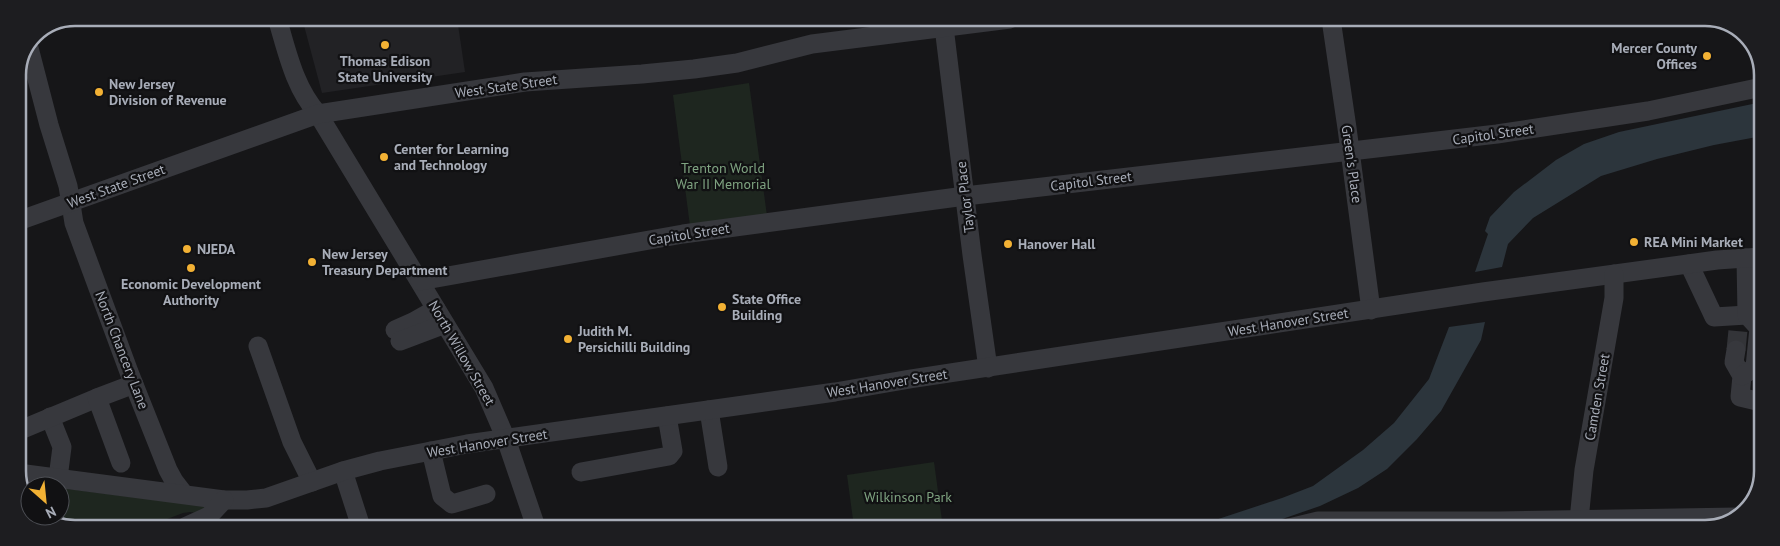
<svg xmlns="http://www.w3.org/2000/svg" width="1780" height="546" font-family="'PT Sans',sans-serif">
	<rect width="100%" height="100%" fill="#161618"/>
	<!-- built -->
	<polygon fill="#222225" points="302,18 457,18 465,72 322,93"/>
	<!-- green -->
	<g fill="#1e261f">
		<polygon points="749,83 767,216 690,226 673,95"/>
		<polygon points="934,462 943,528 854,527 847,475"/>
		<polygon points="21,483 44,486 30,486 30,506"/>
		<polygon points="60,488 205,506 208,508 197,513 190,512 183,513 146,527 60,526 45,516 60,516"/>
	</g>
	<!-- water -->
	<g fill="#2c353c">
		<polygon points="1762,102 1762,136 1714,145 1657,159 1601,176 1533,218 1508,244 1502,267 1475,272 1488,234 1485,231 1490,217 1514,192 1556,160 1584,144 1619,132"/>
		<polygon points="1485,322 1481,340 1441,411 1417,439 1387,469 1358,488 1320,506 1256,528 1191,528 1282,498 1313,486 1363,450 1394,423 1429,379 1449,327"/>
	</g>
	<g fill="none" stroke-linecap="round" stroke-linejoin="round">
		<!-- minor-tunnel -->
		<polyline stroke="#333438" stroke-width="19" stroke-dasharray="19 9" stroke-linecap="butt" points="1736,350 1738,330"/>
		<!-- minor -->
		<g stroke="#37383d" stroke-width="19">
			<path d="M277,18C287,51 294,87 318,114L484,388L506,439L536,527"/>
			<polyline points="1331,19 1347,128 1371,310"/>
			<polyline points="944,27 972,255 988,368"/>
			<polyline points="29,48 49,125 68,186 74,223 129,372 168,470 174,481 184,494"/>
			<polyline points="18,221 318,114 525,82 642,74 694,69 737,63 812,44 1010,19"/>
			<polyline points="1689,264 1714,317 1747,315"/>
			<polyline points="420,281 683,234 965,196 1497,134 1648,111 1762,87"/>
			<polyline points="395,330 413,322 436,309"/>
			<polyline points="400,341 445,324"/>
			<polyline points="258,346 292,442 312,482"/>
			<polyline points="1736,350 1734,362 1742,376 1740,397 1761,402"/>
			<polyline points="1742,376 1755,367 1759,328 1747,315 1746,258"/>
			<polyline points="709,410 718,467"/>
			<polyline points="50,417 62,447 58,478"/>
			<polyline points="18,431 97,398"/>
			<polyline points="431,451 442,496 452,504 486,494"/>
			<polyline points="121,463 97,398 134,384"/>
			<polyline points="343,471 361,527"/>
			<polyline points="581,472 669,456 673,451 667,416"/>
			<polyline points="18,473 224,500 247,500 266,498 343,471 380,461 467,444 835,392 910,379 1483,292 1717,260 1761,257"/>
			<polyline points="1579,520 1584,470 1614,298 1614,274"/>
			<polyline points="185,527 209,516 224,500"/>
			<polyline points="1289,528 1318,521 1498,521 1737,517"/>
		</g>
	</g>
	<!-- markers -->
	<g fill="#f2b134" stroke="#111113" stroke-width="2">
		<circle cx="385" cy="45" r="5"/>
		<circle cx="1707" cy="56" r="5"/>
		<circle cx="99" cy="92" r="5"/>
		<circle cx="384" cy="157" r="5"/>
		<circle cx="1634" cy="242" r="5"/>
		<circle cx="1008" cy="244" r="5"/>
		<circle cx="187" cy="249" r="5"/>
		<circle cx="312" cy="262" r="5"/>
		<circle cx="191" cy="268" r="5"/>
		<circle cx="722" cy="307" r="5"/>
		<circle cx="568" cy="339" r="5"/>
	</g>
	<g text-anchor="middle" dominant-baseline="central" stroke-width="4.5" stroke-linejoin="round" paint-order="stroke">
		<!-- poi labels -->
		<g font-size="14" font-weight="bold" fill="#a8adb8" stroke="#111113" text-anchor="start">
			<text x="1697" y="48" text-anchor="end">Mercer County<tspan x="1697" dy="16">Offices</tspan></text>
			<text x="385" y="61" text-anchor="middle">Thomas Edison<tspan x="385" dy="16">State University</tspan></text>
			<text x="109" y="84">New Jersey<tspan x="109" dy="16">Division of Revenue</tspan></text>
			<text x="394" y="149">Center for Learning<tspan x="394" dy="16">and Technology</tspan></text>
			<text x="1644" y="242">REA Mini Market</text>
			<text x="1018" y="244">Hanover Hall</text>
			<text x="197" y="249">NJEDA</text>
			<text x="322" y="254">New Jersey<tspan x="322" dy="16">Treasury Department</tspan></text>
			<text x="191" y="284" text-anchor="middle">Economic Development<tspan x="191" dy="16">Authority</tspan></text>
			<text x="732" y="299">State Office<tspan x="732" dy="16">Building</tspan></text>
			<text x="578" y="331">Judith M.<tspan x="578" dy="16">Persichilli Building</tspan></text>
		</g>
		<!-- street labels -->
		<g font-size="14" fill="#a8adb8" stroke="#111113">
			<text transform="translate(506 86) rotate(-8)">West State Street</text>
			<text transform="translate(1493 134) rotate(-8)">Capitol Street</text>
			<text transform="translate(1352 164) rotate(82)">Green's Place</text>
			<text transform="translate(1091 181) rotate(-7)">Capitol Street</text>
			<text transform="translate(116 186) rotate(-20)">West State Street</text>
			<text transform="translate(965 197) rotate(-97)">Taylor Place</text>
			<text transform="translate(689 234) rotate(-9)">Capitol Street</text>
			<text transform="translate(1288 322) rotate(-9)">West Hanover Street</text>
			<text transform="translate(122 350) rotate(69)">North Chancery Lane</text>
			<text transform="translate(462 353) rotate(60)">North Willow Street</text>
			<text transform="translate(887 383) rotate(-9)">West Hanover Street</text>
			<text transform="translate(1597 397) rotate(-80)">Camden Street</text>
			<text transform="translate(487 443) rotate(-9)">West Hanover Street</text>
		</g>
		<!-- park labels -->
		<g font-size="14" fill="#7fa381" stroke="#111113">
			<text x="723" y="168">Trenton World<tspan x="723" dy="16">War II Memorial</tspan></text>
			<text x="908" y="497">Wilkinson Park</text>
		</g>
	</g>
	<!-- crop -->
	<path d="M0 0H1780V546H0ZM75 26H1705A49 49 0 0 1 1754 75V471A49 49 0 0 1 1705 520H75A49 49 0 0 1 26 471V75A49 49 0 0 1 75 26Z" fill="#1d1d20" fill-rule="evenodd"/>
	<path fill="none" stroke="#a8adb8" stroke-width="2.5" d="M75 26H1705A49 49 0 0 1 1754 75V471A49 49 0 0 1 1705 520H75A49 49 0 0 1 26 471V75A49 49 0 0 1 75 26Z"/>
	<!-- north arrow -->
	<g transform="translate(45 501) rotate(153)"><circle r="24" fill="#111113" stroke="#4d4f55"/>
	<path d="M0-4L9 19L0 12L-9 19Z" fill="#f2b134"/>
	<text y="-8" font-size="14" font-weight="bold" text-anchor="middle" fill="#a8adb8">N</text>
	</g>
</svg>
